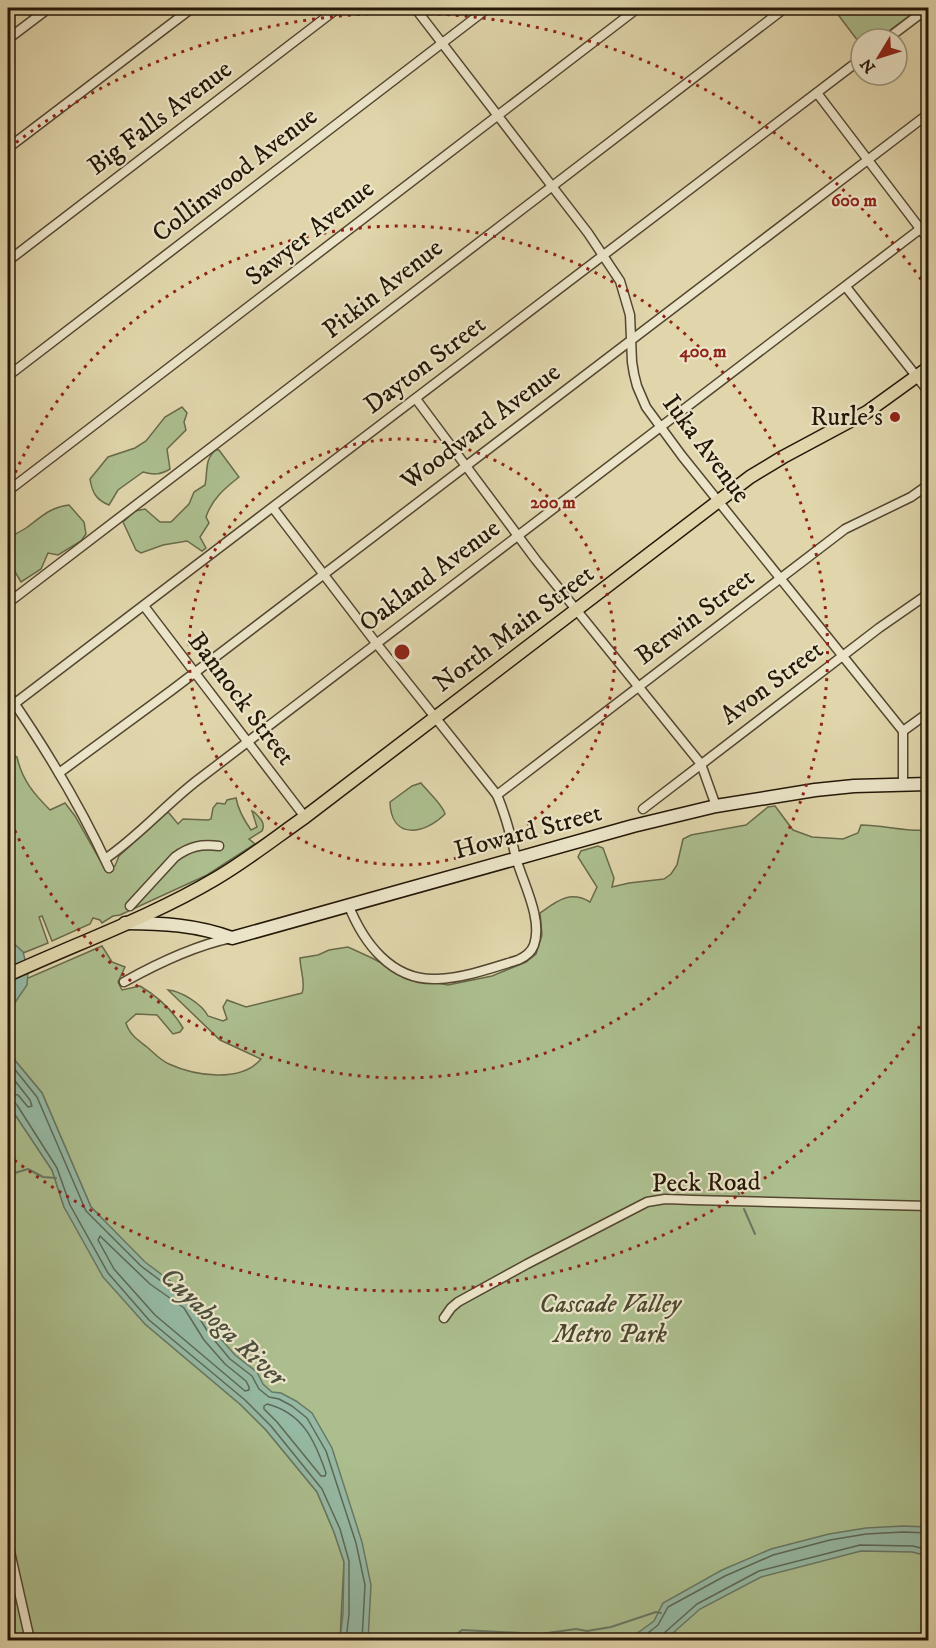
<svg xmlns="http://www.w3.org/2000/svg" width="936" height="1648" font-family="'IM FELL DW Pica',serif">
	<rect width="100%" height="100%" fill="#e0d5ab"/>
	<filter id="stains"><feTurbulence type="fractalNoise" baseFrequency=".00333" numOctaves="4"/><feColorMatrix values="0 0 0 0 .2 0 0 0 0 .09 0 0 0 0 .02 0 0 0 .5 -.17"/></filter>
	<radialGradient id="worn" r=".72"><stop offset=".6" stop-color="#630" stop-opacity="0"/><stop offset="1" stop-color="#630" stop-opacity=".3"/></radialGradient>
	<!-- green -->
	<g fill="#acbe8e" stroke="#686a4a" stroke-width="1.5">
		<polygon points="833,8 920,8 878,39 861,39 861,45"/>
		<path d="M182,407L187,413L184,422L186,430L167,449L170,469C160,475 154,475 143,472L118,490L109,505C96,500 92,492 90,479L108,457L135,448L146,441L165,417Z"/>
		<path d="M216,450H219L239,477C224,489 212,499 206,517L209,523L200,537L206,548L202,551L187,541L163,545L141,553L136,550L123,522L135,511L145,509L160,522H171L189,504L194,492L205,485C208,472 204,459 216,450Z"/>
		<path d="M69,505L84,522L86,534L81,541L58,555L48,553L41,569L21,582L8,560V538C13,535 20,532 26,528C40,518 50,507 69,505Z"/>
		<path d="M8,753L17,757C22,780 34,794 50,810L65,803L75,816L105,869L115,866L119,856L166,813H169L178,824L183,819L208,820L211,819L213,808L217,803L225,804L227,800L236,798C238,809 244,820 251,830L257,827L252,811L254,812C260,818 266,823 262,831L249,839L255,844L207,875L120,915L113,916L102,923L100,920L93,918L90,924L52,941L42,916L39,917L48,943L23,953L8,938Z"/>
		<path d="M421,783C428,792 443,805 445,814C424,835 391,840 390,802L412,786Z"/>
		<path d="M775,806L793,830L812,837L843,839L858,833L861,825C884,825 905,832 928,830V1640H360L365,1626L308,1419L153,1306L98,1214L91,1207L42,1093L8,1052V1008L16,1001L28,978L102,946L112,962L125,967L118,982L122,990L140,986C157,996 173,1011 183,1028L180,1032L173,1034L157,1015L136,1014L126,1023C129,1034 138,1040 147,1047C154,1053 161,1061 169,1064C195,1076 241,1083 261,1059L220,1040L168,990C181,991 202,1004 208,1016L223,1021L227,1019L223,1007L227,1000L246,1007L302,993C306,984 300,969 300,958L318,955L329,950L348,947L372,958L409,978L448,985L492,976L526,962L536,954L542,935L540,913C557,901 570,890 590,902L597,887L578,857L581,851L598,846L603,848L614,878L612,887L629,883L664,879L671,874L677,865L683,839L691,835L746,825L768,807Z"/>
		<polygon points="8,1104 52,1170 64,1207 129,1305 145,1324 241,1405 266,1430 317,1492 334,1532 344,1562 340,1640 8,1640"/>
	</g>
	<!-- water -->
	<g fill="#95b9a4" stroke="#687865" stroke-width="1.5">
		<polygon points="8,938 23,952 28,971 27,985 16,1001 8,1008"/>
		<polygon points="8,1052 42,1093 91,1207 145,1262 193,1298 214,1331 235,1355 257,1372 263,1384 272,1392 281,1393 296,1401 312,1413 332,1448 362,1542 371,1585 368,1640 340,1640 343,1613 344,1562 334,1532 317,1492 266,1430 241,1405 145,1324 103,1277 64,1207 52,1170 8,1104"/>
		<polygon points="903,1526 928,1527 928,1556 912,1552 861,1551 761,1577 700,1609 665,1640 628,1640 654,1621 663,1603 722,1570 771,1549 829,1534 866,1528"/>
	</g>
	<g fill="none" stroke-linecap="round" stroke-linejoin="round">
		<!-- shore -->
		<g stroke="#5c6856" stroke-width="1.5">
			<polyline points="8,1061 37,1097 86,1211 141,1266 189,1302 210,1335 230,1359 252,1376 259,1389 269,1397 279,1399 292,1406 307,1418 326,1451 356,1543 365,1585 362,1640"/>
			<polyline points="8,1072 30,1100 32,1106 28,1107 18,1095 8,1093"/>
			<polyline points="8,1100 13,1101 17,1105 57,1168 70,1205 108,1273 149,1320 245,1400 271,1426 322,1489 340,1529 349,1561 349,1614 346,1640"/>
			<polygon points="100,1236 150,1284 184,1308 204,1340 225,1364 246,1381 249,1387 249,1390 245,1391 155,1315 114,1269 98,1240"/>
			<path d="M267,1404C303,1413 315,1441 326,1473L325,1476H321L277,1422L264,1409V1406Z"/>
			<polyline points="639,1640 658,1625 668,1607 725,1576 773,1555 830,1540 866,1534 903,1532 928,1533"/>
			<polyline points="661,1640 663,1634 697,1604 759,1571 860,1545 913,1546 928,1550"/>
		</g>
		<!-- stream -->
		<g stroke="#687865" stroke-width="2">
			<polyline points="8,1175 28,1169 43,1177 56,1178"/>
			<polyline points="735,1180 739,1194"/>
			<polyline points="744,1209 755,1234"/>
			<polyline points="449,1640 462,1630 540,1634 576,1629 587,1631 611,1627 656,1612 661,1613"/>
		</g>
		<defs>
			<g id="minor">
				<polyline points="415,8 588,233 620,281 630,315 632,362 634,374 637,386 646,407 682,456 903,731 903,785"/>
				<polyline points="8,39 49,8"/>
				<polyline points="887,39 928,8"/>
				<polyline points="817,93 928,239"/>
				<polyline points="8,148 192,8"/>
				<polyline points="8,261 338,8"/>
				<polyline points="846,287 928,391"/>
				<polyline points="8,376 488,8"/>
				<polyline points="416,399 536,560 701,764 716,806"/>
				<polyline points="8,491 638,8"/>
				<path d="M273,508L376,643L497,795C506,816 511,836 516,858C523,883 543,919 534,945C531,953 525,957 518,960C492,968 464,978 437,979C391,981 363,942 348,904"/>
				<polyline points="8,603 785,8"/>
				<polyline points="144,606 305,817"/>
				<path d="M8,694C46,749 81,807 109,868"/>
				<polyline points="14,704 861,59"/>
				<polyline points="903,731 928,713"/>
				<polyline points="59,773 172,690 928,114"/>
				<polyline points="497,795 845,529 911,497 928,485"/>
				<polyline points="643,809 879,628 928,594"/>
				<path d="M105,859C139,836 166,804 199,779L928,223"/>
				<path d="M130,906L175,857C190,846 201,844 219,846"/>
				<path d="M124,982C158,963 193,946 231,938"/>
				<polyline points="444,1318 451,1308 458,1302 527,1264 647,1202 665,1199 693,1200 928,1206"/>
				<polyline points="8,1543 30,1640"/>
			</g>
			<path id="secondary" d="M125,923C162,923 197,925 232,938L633,826L716,806L815,790L854,786L928,784"/>
			<path id="primary" d="M8,975C75,944 151,917 215,879C246,861 275,838 305,817L750,477L783,457L867,412L928,368"/>
		</defs>
		<!-- minor casing -->
		<use href="#minor" stroke="#534630" stroke-width="11"/>
		<!-- secondary casing -->
		<use href="#secondary" stroke="#241707" stroke-width="15"/>
		<!-- primary casing -->
		<use href="#primary" stroke="#241707" stroke-width="15"/>
		<!-- minor -->
		<use href="#minor" stroke="#ebe4c8" stroke-width="8"/>
		<!-- secondary -->
		<use href="#secondary" stroke="#ebe4c8" stroke-width="12"/>
		<!-- primary -->
		<use href="#primary" stroke="#e0d5ab" stroke-width="12"/>
	</g>
	<!-- distance rings -->
	<g fill="none" stroke="#8f2418" stroke-width="3" stroke-dasharray="3 6">
		<circle cx="402" cy="652" r="213"/>
		<path d="M8 489A426 426 0 1 1 8 815"/>
		<path d="M925 1019A639 639 0 0 1 9 1156M9 148A639 639 0 0 1 925 285"/>
	</g>
	<!-- markers -->
	<circle fill="#8f2418" stroke="#ebe4c8" stroke-width="2" cx="895" cy="417" r="6"/>
	<g text-anchor="middle" dominant-baseline="central" stroke-width="4.5" stroke-linejoin="round" paint-order="stroke">
		<!-- street labels -->
		<g font-size="26" fill="#241707" stroke="#ebe4c8">
			<text transform="translate(160 118) rotate(-37)">Big Falls Avenue</text>
			<text transform="translate(235 175) rotate(-38)">Collinwood Avenue</text>
			<text transform="translate(310 233) rotate(-38)">Sawyer Avenue</text>
			<text transform="translate(383 289) rotate(-38)">Pitkin Avenue</text>
			<text transform="translate(425 365) rotate(-37)">Dayton Street</text>
			<text transform="translate(481 427) rotate(-37)">Woodward Avenue</text>
			<text transform="translate(706 449) rotate(53)">Iuka Avenue</text>
			<text transform="translate(430 576) rotate(-37)">Oakland Avenue</text>
			<text transform="translate(695 617) rotate(-37)">Berwin Street</text>
			<text transform="translate(514 629) rotate(-37)">North Main Street</text>
			<text transform="translate(772 683) rotate(-37)">Avon Street</text>
			<text transform="translate(241 699) rotate(53)">Bannock Street</text>
			<text transform="translate(528 832) rotate(-15)">Howard Street</text>
			<text transform="translate(706 1183) rotate(-1)">Peck Road</text>
		</g>
		<!-- poi labels -->
		<g font-size="26" fill="#241707" stroke="#ebe4c8" text-anchor="end">
			<text x="883" y="417">Rurle's</text>
		</g>
		<!-- park labels -->
		<g font-size="26" font-style="italic" fill="#4d4930" stroke="#ebe4c8">
			<text x="610" y="1304">Cascade Valley<tspan x="610" dy="30">Metro Park</tspan></text>
		</g>
		<!-- water labels -->
		<g font-size="27" font-style="italic" fill="#4c503e" stroke="#ebe4c8">
			<text transform="translate(223 1327) rotate(43)">Cuyahoga River</text>
		</g>
	</g>
	<circle cx="402" cy="652" r="9" fill="#8f2418" stroke="#ebe4c8" stroke-width="3"/>
	<g font-size="18" text-anchor="middle" font-weight="bold" fill="#8f2418" stroke="#ebe4c8" stroke-width="4.5" stroke-linejoin="round" paint-order="stroke">
		<text x="854" y="206">600 m</text>
		<text x="703" y="357">400 m</text>
		<text x="553" y="508">200 m</text>
	</g>
	<!-- margin -->
	<rect width="936" height="1648" fill="none" stroke="#e0d5ab" stroke-width="30"/>
	<rect x="9" y="9" width="918" height="1630" fill="none" stroke="#241707" stroke-width="3"/>
	<rect x="15" y="15" width="906" height="1618" fill="none" stroke="#241707" stroke-width="1.5"/>
	<!-- north arrow -->
	<g transform="translate(879 57) rotate(232)"><circle r="28" fill="#ebe4c8" stroke="#9b927b" stroke-width="1.5"/>
	<path d="M0-4.5L10 22L0 15L-10 22Z" fill="#8f2418"/>
	<text y="-9" font-size="16" font-weight="bold" text-anchor="middle" fill="#241707">N</text>
	</g>
	<rect width="100%" height="100%" filter="url(#stains)"/>
	<rect width="100%" height="100%" fill="url(#worn)"/>
</svg>
